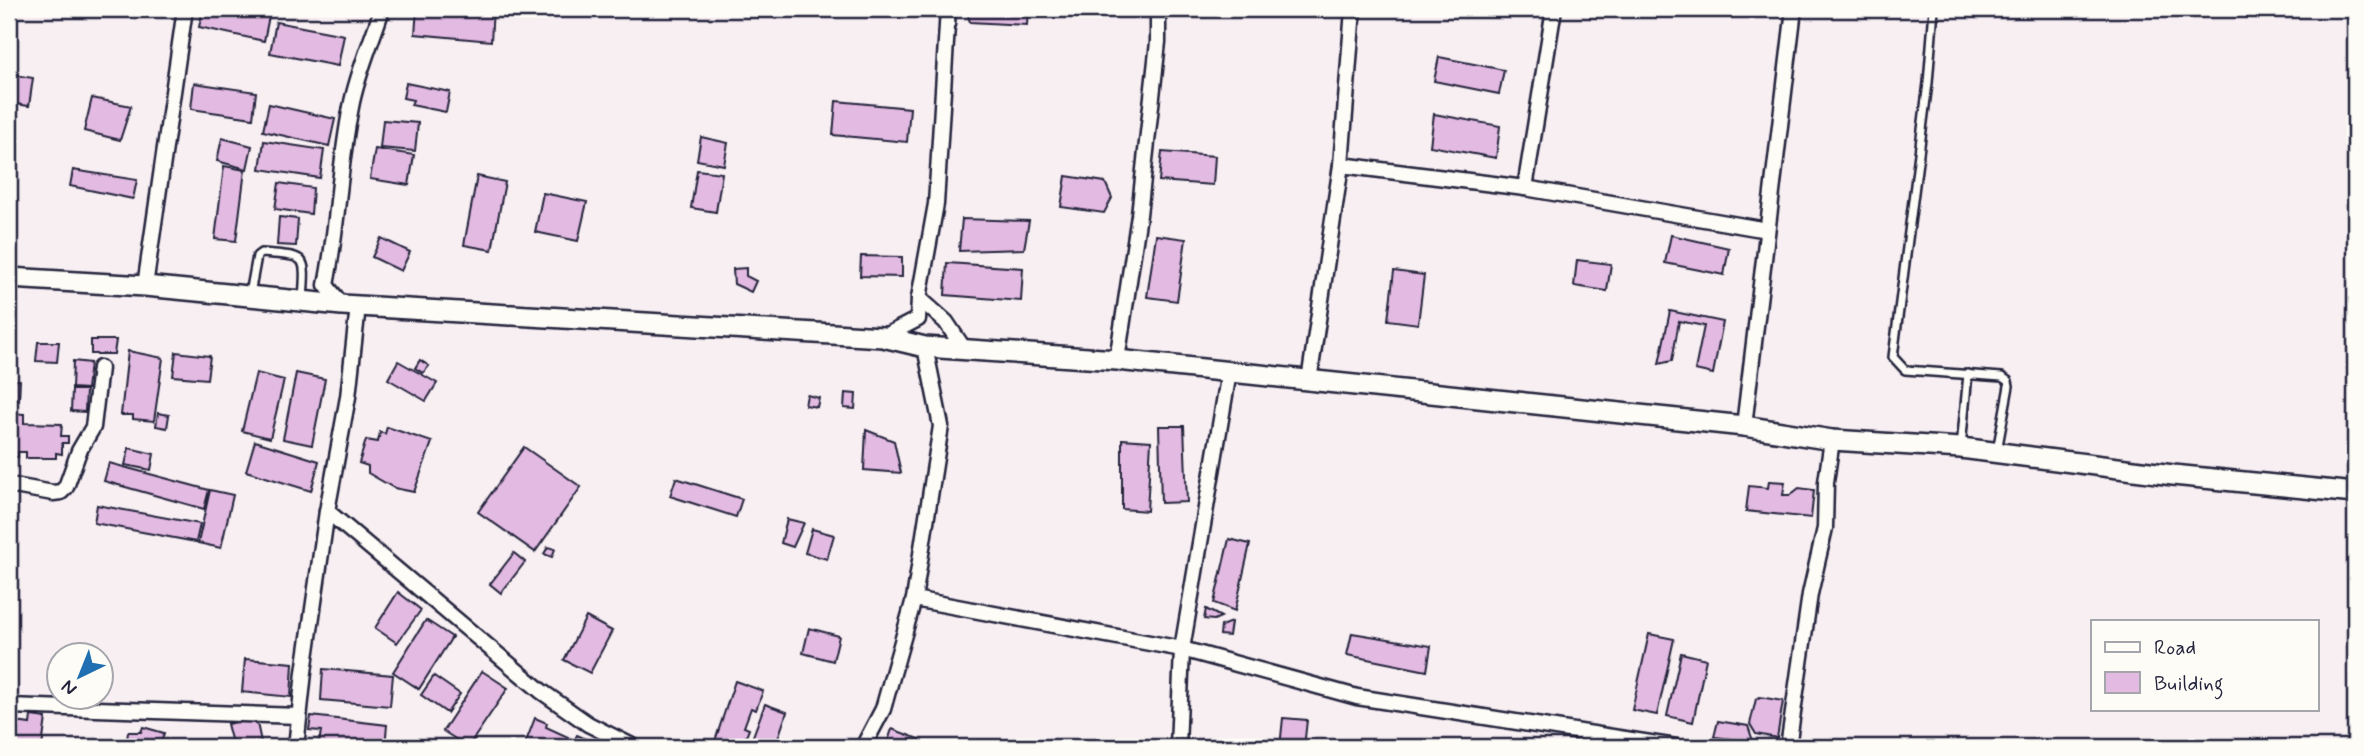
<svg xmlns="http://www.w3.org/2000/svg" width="2364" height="756" font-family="Mynerve,sans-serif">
	<rect width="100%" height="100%" fill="#f8eff3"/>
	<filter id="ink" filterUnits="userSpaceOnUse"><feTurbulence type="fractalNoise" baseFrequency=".0143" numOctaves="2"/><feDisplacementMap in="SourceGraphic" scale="14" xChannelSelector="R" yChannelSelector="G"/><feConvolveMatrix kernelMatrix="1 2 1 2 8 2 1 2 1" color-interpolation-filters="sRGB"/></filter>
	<g filter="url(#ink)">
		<!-- building -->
		<g fill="#e3bae2" stroke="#22223b" stroke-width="2">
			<polygon points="203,9 270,11 264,41 199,27"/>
			<polygon points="417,9 493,9 491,41 415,34"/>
			<polygon points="966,9 1028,9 1027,25 970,22"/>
			<polygon points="276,22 344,35 338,66 270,53"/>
			<polygon points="1439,57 1504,70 1499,94 1434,81"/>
			<polygon points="9,74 33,78 29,106 9,103"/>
			<polygon points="194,83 256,92 253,118 191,109"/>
			<polygon points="406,83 450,92 446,112 411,105 413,100 403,98"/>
			<polygon points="92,98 131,106 120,140 84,131"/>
			<polygon points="836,101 910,108 907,142 833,135"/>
			<polygon points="269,104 335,119 329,146 263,131"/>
			<polygon points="1434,114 1500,126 1496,158 1430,146"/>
			<polygon points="383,120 418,123 415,151 380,148"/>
			<polygon points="701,137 728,143 724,165 697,160"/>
			<polygon points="222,138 252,146 247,169 217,161"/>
			<polygon points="264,141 324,150 320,178 260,169"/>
			<polygon points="375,149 414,155 409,185 370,179"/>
			<polygon points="1162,152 1215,156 1213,185 1159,181"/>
			<polygon points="224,166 245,170 236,241 215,239"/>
			<polygon points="73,170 137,180 133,199 70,186"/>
			<polygon points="697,170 722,173 716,212 691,208"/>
			<polygon points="477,176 505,182 492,250 464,245"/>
			<polygon points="1066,176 1105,182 1112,198 1104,213 1061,207"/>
			<polygon points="279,183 313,188 311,214 275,209"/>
			<polygon points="543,193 587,202 578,241 535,232"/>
			<polygon points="279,217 298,219 296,246 277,245"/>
			<polygon points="962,219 1029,221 1024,249 959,251"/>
			<polygon points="1156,235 1186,239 1177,301 1147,297"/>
			<polygon points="1671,235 1729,248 1724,275 1665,263"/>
			<polygon points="381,238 410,252 401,271 372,257"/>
			<polygon points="861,256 902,257 902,277 860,276"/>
			<polygon points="1577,260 1611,264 1607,291 1574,286"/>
			<polygon points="947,263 1023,268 1021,301 945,295"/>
			<polygon points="746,268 746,276 756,281 751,292 734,284 733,269"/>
			<polygon points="1394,271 1424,275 1418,324 1388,320"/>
			<polygon points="1670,311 1723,322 1713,374 1695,370 1704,326 1679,321 1672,361 1659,364"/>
			<polygon points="91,340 116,340 114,354 91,354"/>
			<polygon points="38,342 59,342 57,362 36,361"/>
			<polygon points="128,351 163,358 154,421 133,419 133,415 121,415"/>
			<polygon points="176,352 210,356 207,379 173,376"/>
			<polygon points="420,360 429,366 423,373 415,368"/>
			<polygon points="73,361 90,363 87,389 72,388"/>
			<polygon points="398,361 437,383 426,401 388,379"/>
			<polygon points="256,373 284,380 270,438 242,431"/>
			<polygon points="296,373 325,379 312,445 283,439"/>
			<polygon points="20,380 19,400 9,401 9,381"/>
			<polygon points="72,390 86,390 85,412 71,411"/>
			<polygon points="845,393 856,394 855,409 844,408"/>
			<polygon points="807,395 819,398 817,407 805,405"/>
			<polygon points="9,413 24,414 24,423 62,424 61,436 68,436 68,443 62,443 62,454 56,453 56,458 26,458 26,452 18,452 18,457 9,457"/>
			<polygon points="158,413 169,415 167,428 156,426"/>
			<polygon points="1159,426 1184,426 1187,502 1161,503"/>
			<polygon points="387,427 432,442 414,492 394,488 368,473 368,466 359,463 366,440 378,442 380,432 385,434"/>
			<polygon points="866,430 894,441 901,473 864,470"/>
			<polygon points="1122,439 1151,441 1147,511 1122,509"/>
			<polygon points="255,441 319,461 311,491 246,471"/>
			<polygon points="524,447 581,487 535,552 478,512"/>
			<polygon points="129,448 154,454 151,470 125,465"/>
			<polygon points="109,463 209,490 204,509 104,481"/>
			<polygon points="676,478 742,499 736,517 670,496"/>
			<polygon points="1769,481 1785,482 1783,495 1790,495 1799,488 1814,490 1811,518 1746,511 1749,486 1768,488"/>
			<polygon points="210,490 233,495 221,548 198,543"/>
			<polygon points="97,505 200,524 196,542 94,523"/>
			<polygon points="787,519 804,523 793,547 781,543"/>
			<polygon points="812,529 834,535 827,559 805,553"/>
			<polygon points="1229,539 1250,544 1235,611 1214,603"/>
			<polygon points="548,547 555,549 552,557 544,554"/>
			<polygon points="514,553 525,562 501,593 490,584"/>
			<polygon points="398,592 421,610 397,643 375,628"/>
			<polygon points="1206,609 1221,617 1214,620 1204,619"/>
			<polygon points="586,617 612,631 590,673 564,660"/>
			<polygon points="426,620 452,637 419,689 393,672"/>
			<polygon points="1231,622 1229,636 1220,635 1221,626"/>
			<polygon points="809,628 839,636 833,661 803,653"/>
			<polygon points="1352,633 1431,646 1427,671 1347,655"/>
			<polygon points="1649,634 1674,639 1657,715 1632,710"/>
			<polygon points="1681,653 1706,659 1693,722 1667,716"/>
			<polygon points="245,659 293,663 291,697 242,692"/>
			<polygon points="323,669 393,675 390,706 321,700"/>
			<polygon points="482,671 508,688 468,747 443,731"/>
			<polygon points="434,676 460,694 447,713 421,695"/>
			<polygon points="735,681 763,691 756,710 751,708 744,727 749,729 744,742 740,741 737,747 713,747"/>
			<polygon points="1760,697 1783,701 1777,738 1756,734 1750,724 1756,699"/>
			<polygon points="765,704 787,712 775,747 749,747"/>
			<polygon points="31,716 46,718 42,747 9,747 9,721 30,724"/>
			<polygon points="311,716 387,725 385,747 343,747 319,744 321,731 309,730"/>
			<polygon points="256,718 262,747 233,747 227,724"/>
			<polygon points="535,718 547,723 546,727 568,737 563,747 524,747"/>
			<polygon points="1283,718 1307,720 1304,747 1280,747"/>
			<polygon points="1718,721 1748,726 1753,741 1714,737"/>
			<polygon points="143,727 164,733 160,747 126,747 128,732 141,732"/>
			<polygon points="892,729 919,739 916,747 886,747"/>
			<polygon points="577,735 603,747 571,747"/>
		</g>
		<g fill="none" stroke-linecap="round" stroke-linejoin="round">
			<defs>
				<g id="lane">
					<polyline points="1934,9 1928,83 1893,357 1905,370 2002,377 2008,381 2009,386 1997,451"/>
					<path d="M250,294L257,256L261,253C308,257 306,253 303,300"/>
					<polyline points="1961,447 1968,374"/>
				</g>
				<g id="street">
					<polyline points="1341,165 1525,188 1767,230"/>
					<polyline points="1525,188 1554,9"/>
					<polyline points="145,286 185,9"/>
					<polyline points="919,298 946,322 964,349"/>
					<path d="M342,305L326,285C338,227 339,166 351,107C357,74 372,41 382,9"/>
					<polyline points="883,337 918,319 919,298 936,204 948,9"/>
					<polyline points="1117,360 1139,215 1158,42 1158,9"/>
					<polyline points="1309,381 1341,165 1353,9"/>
					<polyline points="1744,426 1794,9"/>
					<polyline points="9,485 53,493 61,492 66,487 79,451 93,427 100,368"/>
					<polyline points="327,511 541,691 588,724 634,747"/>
					<polyline points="914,599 1182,649 1357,697 1676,747"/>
					<polyline points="9,706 299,716"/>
					<polyline points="296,747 304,672 327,511 348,397 358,306"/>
					<polyline points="863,747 883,709 914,599 941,426 925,347"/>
					<polyline points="1178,747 1182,649 1229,372"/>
					<polyline points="1788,747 1810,594 1825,528 1826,482 1832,440"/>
				</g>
				<polyline id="secondary" points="9,278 145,286 342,305 883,337 925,347 1117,360 1744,426 1832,440 1961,448 2173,475 2355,493"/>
			</defs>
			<!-- lane casing -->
			<use href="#lane" stroke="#22223b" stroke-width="12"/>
			<!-- street casing -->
			<use href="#street" stroke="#22223b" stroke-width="19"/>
			<!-- secondary casing -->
			<use href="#secondary" stroke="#22223b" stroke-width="24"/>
			<!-- lane -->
			<use href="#lane" stroke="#fdfcf7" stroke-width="7"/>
			<!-- street -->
			<use href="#street" stroke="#fdfcf7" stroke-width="14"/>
			<!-- secondary -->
			<use href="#secondary" stroke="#fdfcf7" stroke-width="19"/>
		</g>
	</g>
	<!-- margin -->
	<rect width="2364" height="756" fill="none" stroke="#fdfcf7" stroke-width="35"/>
	<rect x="18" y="18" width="2329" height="721" fill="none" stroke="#22223b" stroke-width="2.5" filter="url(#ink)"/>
	<!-- legend -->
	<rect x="2091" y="620" width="228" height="91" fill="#fdfcf7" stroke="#a5a5ac" stroke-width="2"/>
	<rect x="2105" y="642" width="35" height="10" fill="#fdfcf7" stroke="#a5a5ac" stroke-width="2"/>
	<text x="2154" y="654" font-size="21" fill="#22223b">Road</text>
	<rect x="2105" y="672" width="35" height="21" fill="#e3bae2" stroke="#a5a5ac" stroke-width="2"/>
	<text x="2154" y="690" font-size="21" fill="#22223b">Building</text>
	<!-- north arrow -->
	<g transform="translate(80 676) rotate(223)"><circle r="33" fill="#fdfcf7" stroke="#a5a5ac" stroke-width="2"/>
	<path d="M0-5L12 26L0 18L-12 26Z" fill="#1f6fb2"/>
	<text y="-10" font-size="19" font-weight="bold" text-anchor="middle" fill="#22223b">N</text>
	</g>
</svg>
